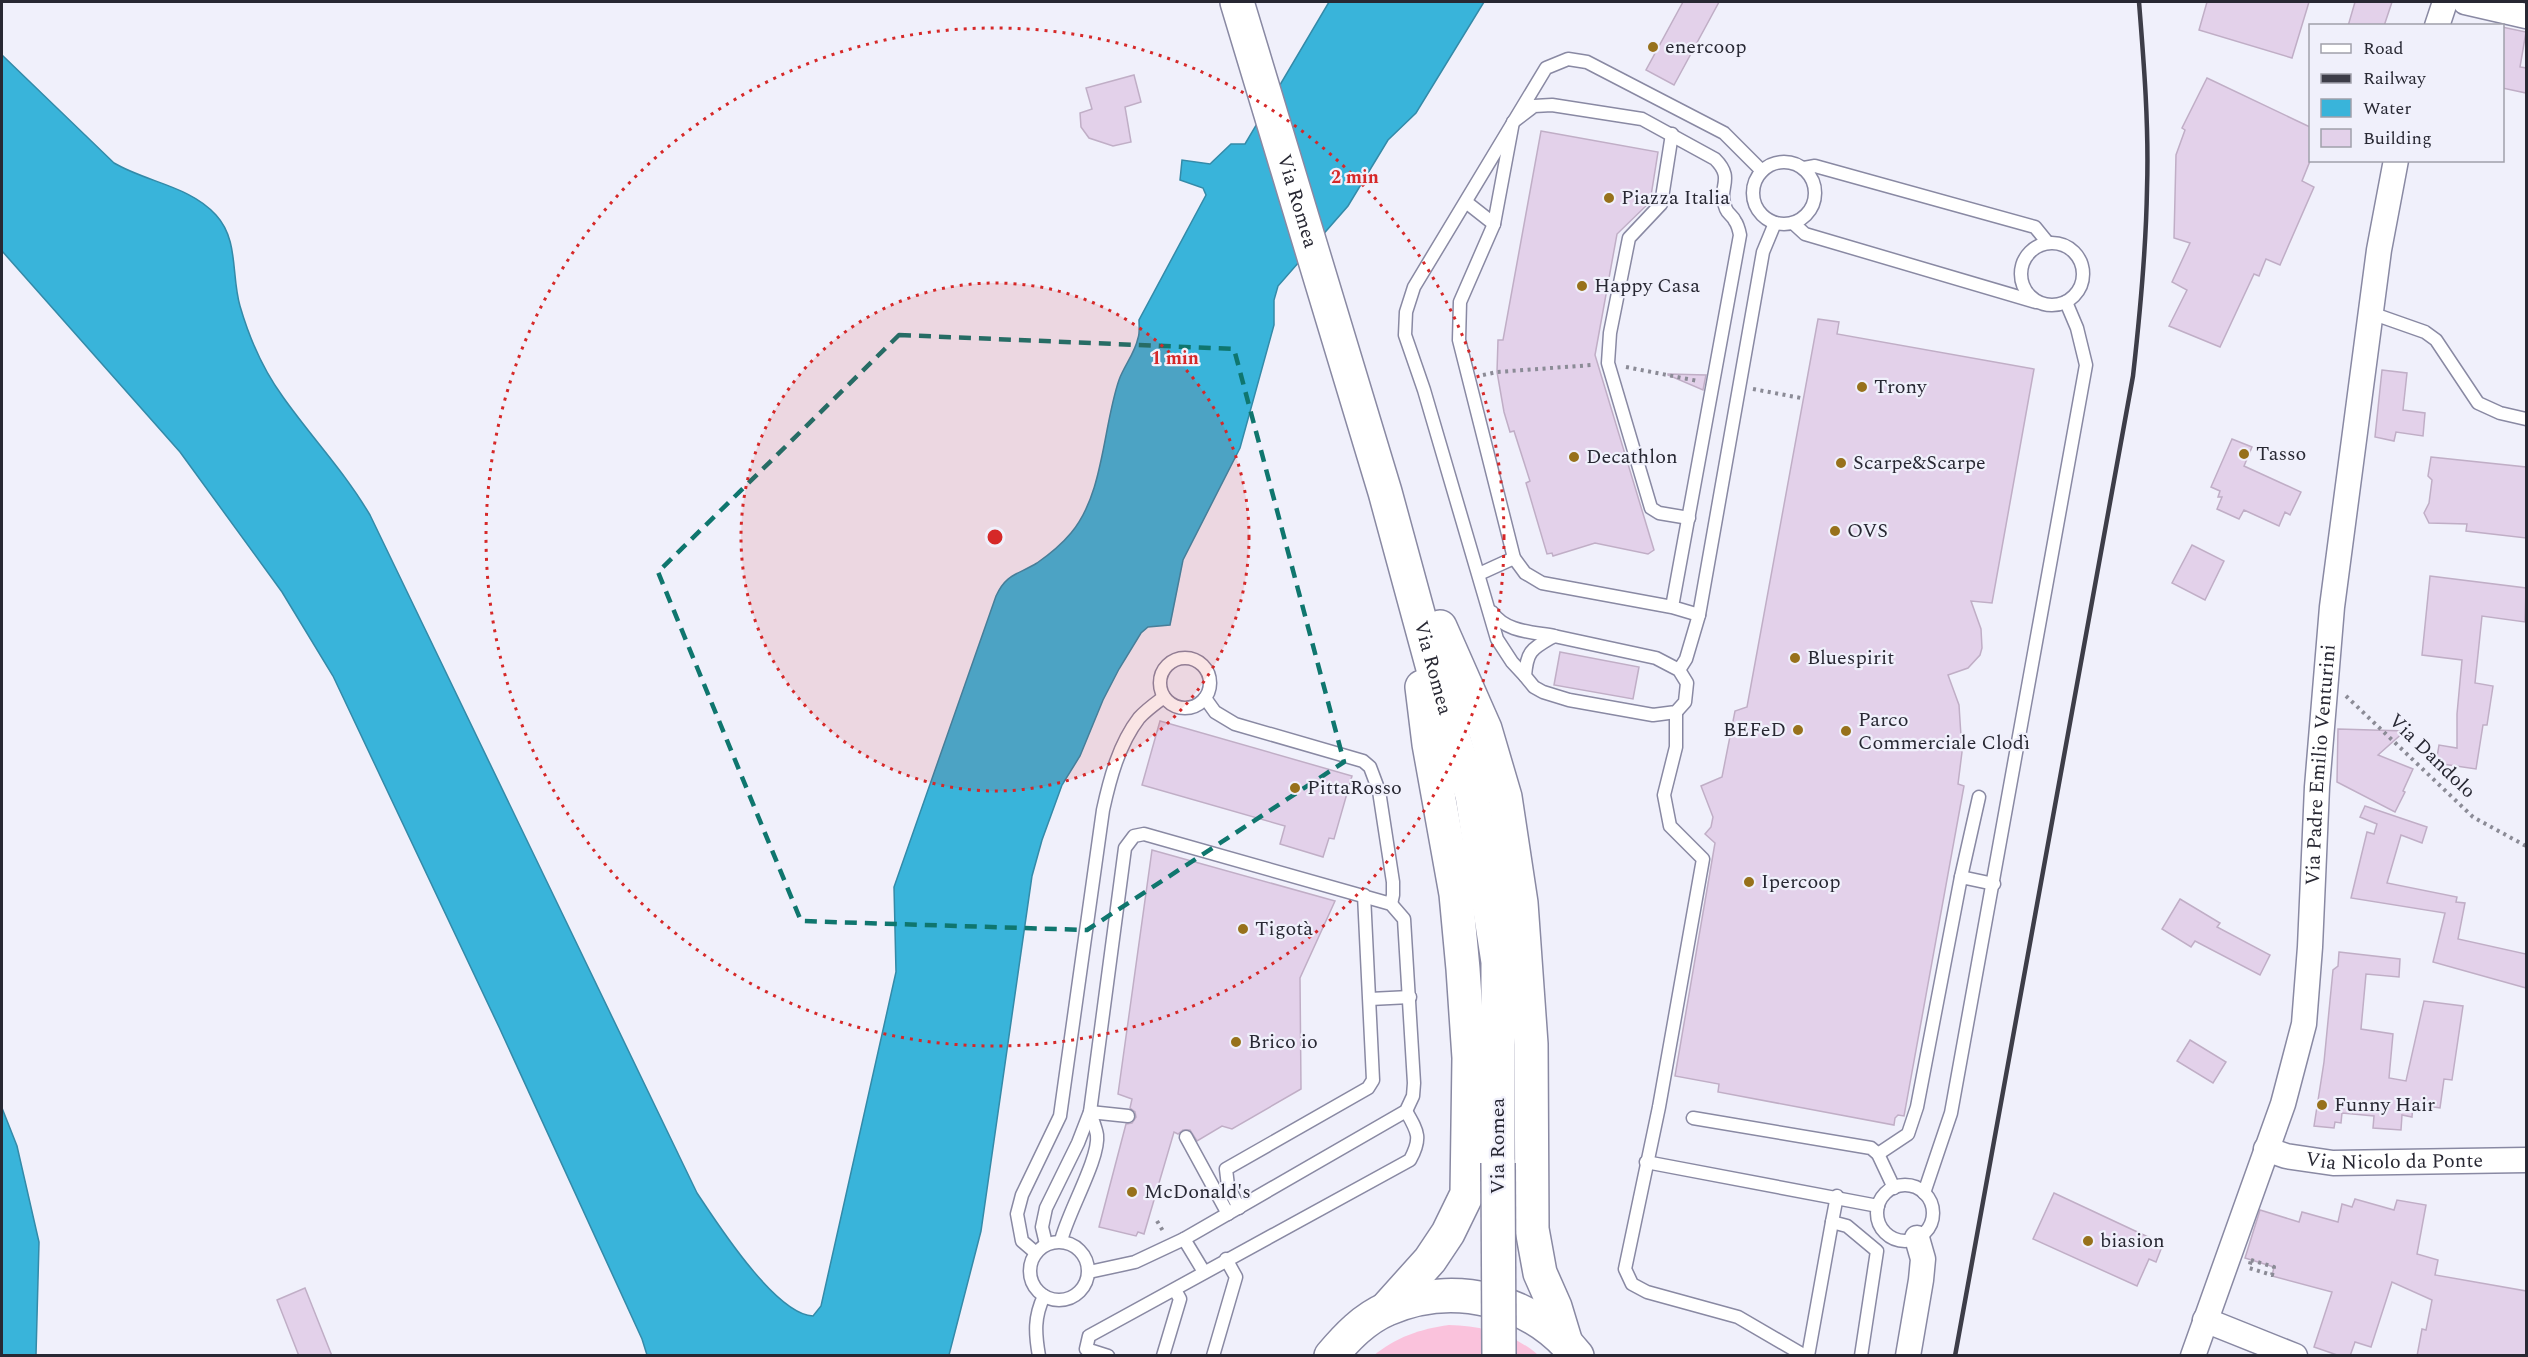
<svg xmlns="http://www.w3.org/2000/svg" width="2528" height="1357" font-family="Spectral,serif">
	<rect width="100%" height="100%" fill="#f0f0fb"/>
	<!-- green -->
	<path fill="#fac2dc" d="M1449,1325C1481,1326 1513,1333 1538,1355L1373,1356C1396,1337 1420,1329 1449,1325Z"/>
	<!-- water -->
	<g fill="#39b4da" stroke="#348aa8" stroke-width="1.5">
		<path d="M1329,2H1484L1416,113L1388,140L1348,206L1278,286L1274,300V325L1240,448L1183,560L1170,625L1148,627L1141,633L1119,669L1103,700L1080,756L1062,785L1042,840L1032,876L981,1231L949,1355H647L642,1339L499,1027L333,676L282,592L180,452L2,251V55L114,163C146,182 190,186 216,215C239,240 231,275 240,306C249,337 264,371 283,397C312,438 344,471 370,515L697,1193C717,1223 775,1314 813,1316L821,1306L896,972L894,887L996,596C1006,574 1017,575 1037,563C1050,554 1061,545 1071,533C1104,494 1103,426 1119,380C1124,366 1135,353 1138,338C1140,333 1139,325 1139,320L1206,195L1203,188L1180,180L1182,160L1210,164L1231,144H1245Z"/>
		<polygon points="2,1108 17,1146 39,1242 36,1355 2,1355"/>
	</g>
	<!-- building -->
	<g fill="#e3d1ea" stroke="#c0aec6" stroke-width="1.5">
		<polygon points="1683,2 1719,2 1674,85 1646,70"/>
		<polygon points="2207,2 2309,2 2292,58 2199,30"/>
		<polygon points="2355,2 2392,2 2384,26 2348,26"/>
		<polygon points="2502,27 2526,32 2520,67 2526,68 2526,93 2502,88"/>
		<polygon points="1134,75 1141,102 1125,107 1131,142 1113,146 1089,138 1081,127 1080,113 1092,109 1086,88"/>
		<polygon points="2207,78 2310,127 2310,161 2302,181 2314,187 2280,265 2266,259 2259,276 2254,274 2220,347 2169,326 2187,290 2172,282 2190,243 2174,238 2176,155 2185,130 2182,128"/>
		<polygon points="1541,131 1658,152 1650,202 1617,234 1595,355 1654,550 1648,554 1595,543 1553,556 1552,553 1547,554 1526,483 1530,481 1514,431 1510,432 1504,412 1497,372 1498,340 1503,340"/>
		<polygon points="1818,319 1839,322 1837,334 2034,369 1992,603 1971,601 1981,629 1982,648 1980,655 1968,668 1948,675 1959,705 1962,752 1958,784 1964,786 1904,1116 1898,1115 1895,1118 1894,1125 1718,1092 1719,1084 1675,1076 1715,843 1705,834 1711,827 1713,817 1701,786 1722,777 1735,711 1747,707"/>
		<polygon points="2382,370 2407,373 2403,410 2425,413 2423,436 2396,432 2394,441 2375,437"/>
		<polygon points="1668,374 1706,375 1703,390 1668,375"/>
		<polygon points="2232,439 2252,447 2244,466 2301,492 2290,515 2285,512 2279,526 2244,510 2239,519 2217,509 2222,497 2218,497 2220,491 2211,487"/>
		<polygon points="2431,457 2526,467 2526,538 2466,531 2467,524 2429,523 2424,513 2429,503 2432,480 2428,476"/>
		<polygon points="2192,545 2224,561 2205,600 2172,583"/>
		<polygon points="2430,576 2526,588 2525,622 2482,616 2475,683 2493,686 2487,725 2483,725 2476,769 2436,763 2439,745 2457,748 2457,714 2462,660 2422,655"/>
		<polygon points="1560,652 1639,667 1633,699 1554,685"/>
		<polygon points="1160,721 1352,776 1334,839 1329,838 1323,857 1280,844 1285,826 1142,785"/>
		<polygon points="2338,729 2405,731 2378,755 2413,769 2403,791 2405,792 2395,812 2337,782"/>
		<polygon points="2365,806 2427,827 2422,843 2401,835 2387,883 2457,897 2456,902 2465,903 2458,939 2526,954 2526,988 2433,962 2445,913 2351,898 2367,832 2374,834 2377,824 2360,817"/>
		<polygon points="1152,850 1335,901 1300,978 1301,1089 1232,1129 1222,1126 1197,1141 1190,1130 1183,1130 1178,1134 1174,1132 1144,1234 1138,1232 1136,1236 1099,1227 1126,1124 1132,1123 1136,1117 1135,1112 1130,1108 1132,1099 1118,1094"/>
		<polygon points="2180,899 2220,923 2217,927 2270,955 2260,975 2195,941 2191,947 2162,929"/>
		<polygon points="2339,952 2400,959 2399,977 2366,974 2361,1029 2393,1034 2389,1078 2406,1081 2424,1001 2463,1006 2452,1080 2444,1079 2440,1108 2413,1104 2412,1117 2402,1115 2401,1130 2373,1128 2374,1116 2342,1113 2341,1123 2335,1122 2334,1128 2314,1126 2324,1062 2333,970 2338,966"/>
		<polygon points="2190,1040 2226,1062 2213,1083 2177,1061"/>
		<polygon points="2054,1193 2163,1244 2156,1262 2149,1259 2137,1286 2033,1239"/>
		<polygon points="2355,1199 2394,1210 2397,1200 2426,1205 2417,1254 2438,1260 2435,1275 2526,1291 2526,1356 2417,1356 2422,1329 2426,1330 2432,1300 2392,1282 2371,1347 2355,1342 2350,1356 2340,1356 2314,1347 2332,1292 2272,1276 2274,1267 2245,1258 2260,1210 2299,1222 2302,1212 2338,1222 2342,1204 2352,1207"/>
		<polygon points="305,1288 332,1356 299,1356 277,1300"/>
	</g>
	<g fill="none" stroke-linecap="round" stroke-linejoin="round">
		<defs>
			<g id="service">
				<polyline points="1672,134 1661,204 1629,238 1610,333 1608,363 1651,508 1659,513 1689,518"/>
				<circle cx="1784" cy="193" r="31"/>
				<polyline points="1804,168 1815,166 2035,227 2048,243"/>
				<polyline points="1466,202 1494,224"/>
				<polyline points="1793,223 1805,234 2036,302"/>
				<circle cx="2052" cy="274" r="31"/>
				<polyline points="2371,313 2425,332 2436,340 2478,403 2500,413 2526,419"/>
				<polyline points="1479,574 1514,558"/>
				<path d="M1672,607L1740,235C1739,230 1738,225 1735,221C1733,216 1728,214 1726,209C1716,187 1736,180 1715,159L1642,119L1552,105L1534,106L1513,122L1494,224L1460,302L1459,340L1514,558L1525,573L1542,583L1672,607L1699,615"/>
				<path d="M1492,612C1505,632 1533,632 1554,636"/>
				<path d="M1554,636L1656,658L1679,670L1687,683L1685,702L1676,712L1653,715L1569,700L1543,692L1534,687L1525,676C1527,650 1532,649 1554,636Z"/>
				<circle cx="1185" cy="683" r="25"/>
				<polyline points="1679,670 1686,659 1699,615 1763,252 1775,223"/>
				<polyline points="1525,676 1512,662 1497,639 1424,390 1405,335 1406,312 1414,287 1546,68 1568,59 1587,62 1724,133 1762,171"/>
				<polyline points="1205,698 1215,712 1235,724 1363,761 1370,767 1379,791 1393,882 1393,895 1391,904"/>
				<polyline points="1676,712 1676,747 1664,795 1670,826 1703,859 1659,1107 1625,1269 1632,1284 1647,1292 1738,1317 1805,1356"/>
				<polyline points="1961,877 1979,797"/>
				<polyline points="1370,999 1410,997"/>
				<polyline points="1693,1118 1871,1148 1878,1154 1894,1188"/>
				<polyline points="1186,1137 1228,1214"/>
				<polyline points="1878,1154 1908,1134 1917,1107 1961,877 1994,884"/>
				<polyline points="1646,1162 1878,1206"/>
				<circle cx="1905" cy="1213" r="28"/>
				<polyline points="1924,1193 1951,1113 2086,365 2077,328 2066,302"/>
				<polyline points="1837,1196 1832,1222 1847,1226 1877,1251 1861,1356"/>
				<polyline points="1239,1208 1228,1186 1226,1169 1368,1088 1373,1080 1364,895"/>
				<polyline points="1184,1239 1204,1272"/>
				<path d="M1061,1241C1067,1214 1100,1158 1097,1135C1096,1128 1092,1119 1090,1112L1128,1116"/>
				<circle cx="1059" cy="1271" r="29"/>
				<polyline points="1046,1244 1042,1227 1046,1208 1078,1143 1090,1112 1125,848 1134,836 1144,834 1391,904 1404,919 1414,1083 1413,1096 1406,1111 1184,1239 1135,1262 1089,1272"/>
				<path d="M1036,1253L1022,1241L1017,1214L1022,1195L1060,1116L1103,810C1110,778 1119,744 1139,718C1146,710 1156,703 1164,697"/>
				<path d="M1039,1356C1035,1333 1034,1317 1044,1296"/>
				<path d="M1108,1356L1086,1349L1089,1336L1410,1160C1422,1138 1418,1132 1406,1111"/>
				<polyline points="1163,1356 1180,1299 1175,1290"/>
				<polyline points="1213,1356 1236,1277 1226,1259"/>
				<polyline points="1808,1356 1832,1222"/>
			</g>
			<g id="minor">
				<polyline points="2465,2 2526,16"/>
				<polyline points="2437,26 2445,2"/>
				<path id="s1" d="M2266,1149L2286,1156L2333,1163L2526,1160"/>
				<polyline points="2205,1320 2295,1356"/>
				<polyline points="1908,1356 1921,1280 1923,1259 1917,1238"/>
				<path id="s2" d="M2193,1356L2283,1104L2304,1024L2310,947L2317,787L2332,607L2379,250L2396,160"/>
			</g>
			<path id="secondary" d="M1331,1356C1347,1337 1364,1319 1387,1309C1453,1280 1532,1299 1577,1356"/>
			<g id="primary">
				<path id="s3" d="M1237,2L1385,492L1444,709L1472,795L1498,962V1163"/>
				<polyline points="1440,627 1485,729 1505,797 1521,903 1531,1044 1532,1229 1540,1273 1555,1307 1565,1340"/>
				<polyline points="1386,1309 1430,1260 1448,1233 1467,1194 1469,1058 1463,969 1456,894 1429,744 1422,687"/>
			</g>
		</defs>
		<!-- service casing -->
		<use href="#service" stroke="#8989a3" stroke-width="15"/>
		<!-- minor casing -->
		<use href="#minor" stroke="#8989a3" stroke-width="27"/>
		<!-- secondary casing -->
		<use href="#secondary" stroke="#8989a3" stroke-width="36"/>
		<!-- primary casing -->
		<use href="#primary" stroke="#8989a3" stroke-width="36"/>
		<!-- path -->
		<g stroke="#8b8b96" stroke-width="4" stroke-dasharray="3 4.5" stroke-linecap="butt">
			<polyline points="1626,367 1698,381"/>
			<polyline points="1483,375 1497,372 1592,365"/>
			<polyline points="1753,389 1801,398"/>
			<polyline points="2346,696 2473,817 2526,846"/>
			<polyline points="1157,1221 1163,1231"/>
			<polygon points="2251,1260 2274,1267 2272,1275 2249,1268"/>
		</g>
		<!-- service -->
		<use href="#service" stroke="#fff" stroke-width="12"/>
		<!-- minor -->
		<use href="#minor" stroke="#fff" stroke-width="24"/>
		<!-- secondary -->
		<use href="#secondary" stroke="#fff" stroke-width="33"/>
		<!-- primary -->
		<use href="#primary" stroke="#fff" stroke-width="33"/>
		<!-- rail -->
		<path stroke="#3d3d48" stroke-width="4.5" d="M1955,1356L2133,376C2140,314 2146,252 2147,189C2149,126 2144,64 2139,2"/>
		<defs>
			<polyline id="primary-bridge" points="1498,1163 1499,1356"/>
		</defs>
		<!-- primary-bridge casing -->
		<use href="#primary-bridge" stroke="#8989a3" stroke-width="36" stroke-linecap="butt"/>
		<!-- primary-bridge -->
		<use href="#primary-bridge" stroke="#fff" stroke-width="33"/>
	</g>
	<!-- marked area -->
	<path fill="none" stroke="#0f766e" stroke-width="4.5" stroke-dasharray="12 8" stroke-linejoin="round" d="M899,335L1234,349L1344,762L1087,930L801,921L658,572Z"/>
	<!-- distance rings -->
	<circle cx="995" cy="537" r="254" fill="#d62828" fill-opacity=".12"/>
	<g fill="none" stroke="#d62828" stroke-width="3" stroke-dasharray="3 6">
		<circle cx="995" cy="537" r="254"/>
		<circle cx="995" cy="537" r="509"/>
	</g>
	<!-- markers -->
	<g fill="#97711b" stroke="#f0f0fb" stroke-width="2">
		<circle cx="1653" cy="47" r="6"/>
		<circle cx="1609" cy="198" r="6"/>
		<circle cx="1582" cy="286" r="6"/>
		<circle cx="1862" cy="387" r="6"/>
		<circle cx="2244" cy="454" r="6"/>
		<circle cx="1574" cy="457" r="6"/>
		<circle cx="1841" cy="463" r="6"/>
		<circle cx="1835" cy="531" r="6"/>
		<circle cx="1795" cy="658" r="6"/>
		<circle cx="1798" cy="730" r="6"/>
		<circle cx="1846" cy="731" r="6"/>
		<circle cx="1295" cy="788" r="6"/>
		<circle cx="1749" cy="882" r="6"/>
		<circle cx="1243" cy="929" r="6"/>
		<circle cx="1236" cy="1042" r="6"/>
		<circle cx="2322" cy="1105" r="6"/>
		<circle cx="1132" cy="1192" r="6"/>
		<circle cx="2088" cy="1241" r="6"/>
	</g>
	<g text-anchor="middle" dominant-baseline="central" stroke-width="4.5" stroke-linejoin="round" paint-order="stroke">
		<!-- poi labels -->
		<g font-size="20" fill="#282833" stroke="#f0f0fb" text-anchor="start">
			<text x="1665" y="47">enercoop</text>
			<text x="1621" y="198">Piazza Italia</text>
			<text x="1594" y="286">Happy Casa</text>
			<text x="1874" y="387">Trony</text>
			<text x="2256" y="454">Tasso</text>
			<text x="1586" y="457">Decathlon</text>
			<text x="1853" y="463">Scarpe&amp;Scarpe</text>
			<text x="1847" y="531">OVS</text>
			<text x="1807" y="658">Bluespirit</text>
			<text x="1858" y="720">Parco<tspan x="1858" dy="23">Commerciale Clodì</tspan></text>
			<text x="1786" y="730" text-anchor="end">BEFeD</text>
			<text x="1307" y="788">PittaRosso</text>
			<text x="1761" y="882">Ipercoop</text>
			<text x="1255" y="929">Tigotà</text>
			<text x="1248" y="1042">Brico io</text>
			<text x="2334" y="1105">Funny Hair</text>
			<text x="1144" y="1192">McDonald's</text>
			<text x="2100" y="1241">biasion</text>
		</g>
		<!-- street labels -->
		<g font-size="20" fill="#282833" stroke="#f0f0fb">
			<text stroke="none"><textPath href="#s3" startOffset="208">Via Romea</textPath></text>
			<text stroke="none"><textPath href="#s3" startOffset="694">Via Romea</textPath></text>
			<text transform="translate(2432 756) rotate(44)">Via Dandolo</text>
			<text stroke="none"><textPath href="#s2" startOffset="610">Via Padre Emilio Venturini</textPath></text>
			<text transform="translate(1498 1146) rotate(-90)">Via Romea</text>
			<text stroke="none"><textPath href="#s1" startOffset="130">Via Nicolo da Ponte</textPath></text>
		</g>
	</g>
	<circle cx="995" cy="537" r="9" fill="#d62828" stroke="#f0f0fb" stroke-width="3"/>
	<g font-size="18" text-anchor="middle" font-weight="bold" fill="#d62828" stroke="#f0f0fb" stroke-width="4.5" stroke-linejoin="round" paint-order="stroke">
		<text x="1355" y="183">2 min</text>
		<text x="1175" y="364">1 min</text>
	</g>
	<!-- border -->
	<rect width="2528" height="1357" fill="none" stroke="#282833" stroke-width="6"/>
	<!-- legend -->
	<rect x="2309" y="24" width="195" height="138" fill="#f0f0fb" stroke="#a0a0ab" stroke-width="1.5"/>
	<rect x="2321" y="44" width="30" height="9" fill="#ffffff" stroke="#a0a0ab" stroke-width="1.5"/>
	<text x="2363" y="54" font-size="18" fill="#282833">Road</text>
	<rect x="2321" y="74" width="30" height="9" fill="#3d3d48" stroke="#a0a0ab" stroke-width="1.5"/>
	<text x="2363" y="84" font-size="18" fill="#282833">Railway</text>
	<rect x="2321" y="99" width="30" height="18" fill="#39b4da" stroke="#a0a0ab" stroke-width="1.5"/>
	<text x="2363" y="114" font-size="18" fill="#282833">Water</text>
	<rect x="2321" y="129" width="30" height="18" fill="#e3d1ea" stroke="#a0a0ab" stroke-width="1.5"/>
	<text x="2363" y="144" font-size="18" fill="#282833">Building</text>
</svg>
